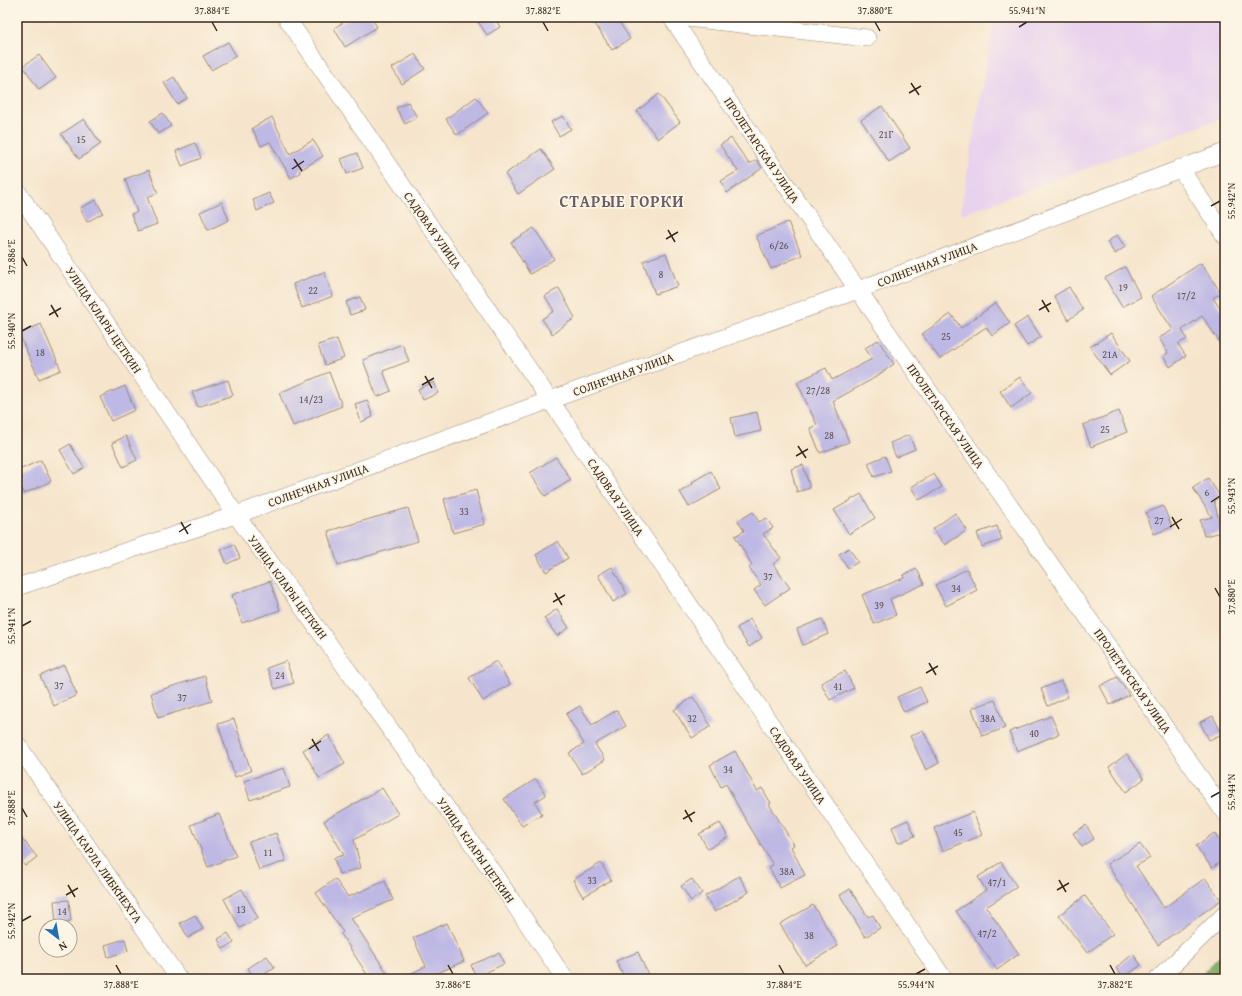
<svg xmlns="http://www.w3.org/2000/svg" width="1242" height="996" font-family="'Gentium Book Plus',serif">
	<rect width="100%" height="100%" fill="#fcf5e5"/>
	<filter id="ink" filterUnits="userSpaceOnUse"><feTurbulence type="fractalNoise" baseFrequency=".025" numOctaves="2"/><feDisplacementMap in="SourceGraphic" scale="8" xChannelSelector="R" yChannelSelector="G"/><feConvolveMatrix kernelMatrix="1 2 1 2 8 2 1 2 1" color-interpolation-filters="sRGB"/></filter>
	<filter id="wash" filterUnits="userSpaceOnUse"><feTurbulence type="fractalNoise" baseFrequency=".012" numOctaves="4" result="noise"/><feDisplacementMap in="SourceGraphic" scale="16" xChannelSelector="R" yChannelSelector="G"/><feGaussianBlur stdDeviation="0.9" result="paint"/><feColorMatrix in="noise" values="0 0 0 0 0 0 0 0 0 0 0 0 0 0 0 0 0 1.4 0 .05"/><feComposite in="paint" operator="in"/></filter>
	<g filter="url(#wash)">
		<rect width="100%" height="100%" fill="#f6e5cc"/>
		<!-- built -->
		<polygon fill="#e8d2ee" points="994,17 1225,17 1225,117 960,215"/>
		<!-- forest -->
		<polygon fill="#80ac64" stroke="#5e6b41" points="1225,951 1225,979 1197,979"/>
		<g id="blocks">
			<!-- building -->
			<g fill="#beb8e5">
				<polygon points="352,17 371,17 377,27 345,47 334,28"/>
				<polygon points="475,17 494,17 500,27 487,35"/>
				<polygon points="600,17 616,17 630,39 612,50 593,21"/>
				<polygon points="228,42 236,56 211,70 203,56"/>
				<polygon points="415,54 425,69 402,84 392,68"/>
				<polygon points="39,55 56,78 39,90 23,66"/>
				<polygon points="174,77 187,98 177,104 164,83"/>
				<polygon points="659,94 680,122 658,139 637,111"/>
				<polygon points="476,97 488,113 457,135 446,119"/>
				<polygon points="408,102 417,117 405,124 396,108"/>
				<polygon points="882,106 910,148 889,162 861,120"/>
				<polygon points="163,113 171,126 158,134 150,121"/>
				<polygon points="563,116 571,129 559,136 551,122"/>
				<polygon points="272,117 290,154 313,140 323,156 299,171 300,173 291,178 270,142 261,146 252,128"/>
				<polygon points="84,119 101,144 79,159 61,134"/>
				<polygon points="731,138 749,164 757,160 762,168 727,193 721,181 738,171 720,145"/>
				<polygon points="195,143 201,158 182,166 176,151"/>
				<polygon points="541,149 555,169 518,194 505,174"/>
				<polygon points="357,153 363,168 347,174 341,159"/>
				<polygon points="149,170 158,193 147,197 157,224 138,231 131,214 137,212 125,179"/>
				<polygon points="269,193 274,203 257,211 253,200"/>
				<polygon points="96,200 103,213 87,222 80,208"/>
				<polygon points="222,202 229,220 208,230 200,212"/>
				<polygon points="788,222 802,255 771,269 756,236"/>
				<polygon points="534,228 554,259 530,274 511,242"/>
				<polygon points="1117,235 1125,247 1115,254 1107,242"/>
				<polygon points="666,253 678,286 655,294 643,261"/>
				<polygon points="1201,263 1221,293 1213,298 1225,316 1225,350 1202,316 1182,330 1187,339 1178,344 1186,356 1170,367 1163,356 1168,353 1159,338 1173,330 1151,296"/>
				<polygon points="1125,267 1141,297 1122,307 1105,278"/>
				<polygon points="324,272 333,296 302,308 293,284"/>
				<polygon points="1069,287 1083,310 1068,320 1054,296"/>
				<polygon points="559,288 575,318 552,334 542,319 554,311 545,296"/>
				<polygon points="360,297 365,310 350,315 346,302"/>
				<polygon points="996,303 1010,323 992,336 986,327 940,359 922,334 951,314 961,328"/>
				<polygon points="1028,317 1041,337 1027,346 1014,326"/>
				<polygon points="41,324 61,370 39,379 19,334"/>
				<polygon points="1111,333 1130,361 1110,375 1090,347"/>
				<polygon points="337,339 344,358 325,365 318,345"/>
				<polygon points="878,340 894,364 871,380 833,401 849,442 820,453 810,428 817,425 797,382 826,368 832,380 872,359 865,348"/>
				<polygon points="402,344 409,361 383,371 391,391 377,397 363,360"/>
				<polygon points="329,372 342,406 293,426 279,393"/>
				<polygon points="1020,377 1032,393 1011,408 1000,391"/>
				<polygon points="228,380 233,395 198,407 192,392"/>
				<polygon points="434,382 438,393 423,400 418,389"/>
				<polygon points="125,386 135,410 111,421 100,397"/>
				<polygon points="367,400 373,417 361,422 355,404"/>
				<polygon points="1119,411 1127,432 1091,447 1083,425"/>
				<polygon points="757,412 761,431 735,437 731,418"/>
				<polygon points="909,435 915,449 896,457 890,443"/>
				<polygon points="126,436 137,460 123,467 112,443"/>
				<polygon points="70,444 84,468 74,474 60,450"/>
				<polygon points="885,456 891,471 874,477 868,463"/>
				<polygon points="556,457 571,480 545,496 530,473"/>
				<polygon points="41,460 51,481 24,494 17,478 17,471"/>
				<polygon points="803,465 810,488 797,492 791,469"/>
				<polygon points="711,471 721,489 689,507 680,492 693,484 692,482"/>
				<polygon points="934,474 942,487 919,500 911,487"/>
				<polygon points="1208,478 1220,496 1214,501 1222,532 1204,536 1200,520 1212,517 1193,488"/>
				<polygon points="476,490 485,524 453,533 444,499"/>
				<polygon points="861,494 875,518 849,534 834,510"/>
				<polygon points="1163,506 1172,527 1154,534 1146,513"/>
				<polygon points="408,508 418,541 338,565 328,531"/>
				<polygon points="753,512 759,522 766,518 773,528 763,534 781,558 773,564 790,588 765,605 754,590 761,585 749,568 752,565 735,536 744,531 738,521"/>
				<polygon points="955,513 967,530 945,545 933,529"/>
				<polygon points="997,526 1002,540 982,547 977,533"/>
				<polygon points="558,541 568,558 546,572 536,555"/>
				<polygon points="234,544 240,558 227,564 221,550"/>
				<polygon points="849,548 858,562 848,568 839,554"/>
				<polygon points="612,567 627,594 613,602 598,575"/>
				<polygon points="917,569 924,584 890,599 896,615 874,624 862,595 904,578 903,575"/>
				<polygon points="967,569 977,590 946,606 935,585"/>
				<polygon points="270,581 280,610 242,623 232,595"/>
				<polygon points="557,609 569,628 557,636 544,618"/>
				<polygon points="750,619 762,638 749,647 737,628"/>
				<polygon points="822,619 828,634 803,645 797,629"/>
				<polygon points="286,661 294,683 275,689 267,668"/>
				<polygon points="496,661 510,684 483,701 469,678"/>
				<polygon points="64,665 77,695 54,706 40,676"/>
				<polygon points="845,671 854,688 830,700 821,683"/>
				<polygon points="205,676 212,701 158,718 151,693"/>
				<polygon points="1117,677 1129,695 1110,705 1100,686"/>
				<polygon points="1061,681 1068,697 1048,706 1041,689"/>
				<polygon points="920,687 927,702 904,712 897,697"/>
				<polygon points="693,697 711,726 692,738 674,710"/>
				<polygon points="995,700 1005,728 982,736 972,708"/>
				<polygon points="580,706 592,725 617,710 626,726 595,744 605,760 582,774 569,753 584,744 566,714"/>
				<polygon points="1051,716 1059,734 1017,751 1009,732"/>
				<polygon points="1213,716 1222,734 1209,740 1200,722"/>
				<polygon points="234,719 251,771 235,777 218,724"/>
				<polygon points="923,730 939,763 926,770 910,736"/>
				<polygon points="329,735 345,764 319,778 303,750"/>
				<polygon points="735,751 757,791 762,788 771,803 769,804 794,845 791,847 805,875 780,888 769,867 773,865 744,817 726,784 721,787 710,765"/>
				<polygon points="1127,754 1144,779 1126,792 1109,767"/>
				<polygon points="284,768 290,787 250,800 244,781"/>
				<polygon points="536,779 546,795 535,802 542,814 522,826 504,799"/>
				<polygon points="382,788 398,814 354,840 361,868 339,874 334,858 344,855 324,821"/>
				<polygon points="973,812 982,835 943,851 934,828"/>
				<polygon points="219,814 236,856 208,867 191,825"/>
				<polygon points="908,820 915,836 898,843 892,827"/>
				<polygon points="720,823 728,837 708,849 699,834"/>
				<polygon points="1086,825 1094,839 1082,847 1073,833"/>
				<polygon points="17,832 37,857 25,866 17,856"/>
				<polygon points="276,833 286,861 259,870 249,842"/>
				<polygon points="1214,833 1225,848 1225,859 1212,868 1196,846"/>
				<polygon points="1140,844 1150,858 1136,866 1164,908 1205,878 1221,900 1158,945 1143,924 1144,922 1107,864"/>
				<polygon points="1001,862 1017,887 986,907 1019,954 997,970 956,911 986,890 978,877"/>
				<polygon points="601,863 611,880 583,897 573,880"/>
				<polygon points="739,876 749,892 715,912 705,896"/>
				<polygon points="335,879 348,897 385,881 393,900 351,918 391,979 370,979 341,934 343,932 316,893"/>
				<polygon points="692,879 702,893 691,901 681,886"/>
				<polygon points="242,889 258,918 240,928 224,899"/>
				<polygon points="850,889 868,917 873,915 880,928 865,937 840,895"/>
				<polygon points="1085,896 1113,934 1087,953 1059,915"/>
				<polygon points="69,900 71,921 56,923 54,901"/>
				<polygon points="813,905 838,946 805,965 780,924"/>
				<polygon points="195,915 203,929 188,938 180,923"/>
				<polygon points="447,923 464,961 425,979 400,979 426,966 413,938"/>
				<polygon points="228,933 234,943 223,949 218,939"/>
				<polygon points="125,939 128,951 108,957 105,945"/>
				<polygon points="638,952 650,979 625,979 616,961"/>
				<polygon points="499,953 504,964 476,977 471,965"/>
				<polygon points="1133,954 1141,965 1124,978 1116,968"/>
				<polygon points="267,956 275,968 255,979 248,968"/>
			</g>
		</g>
	</g>
	<g filter="url(#ink)">
		<use href="#blocks" fill-opacity="0" stroke="#988875" stroke-width="1"/>
		<g fill="none" stroke-linecap="round" stroke-linejoin="round">
			<defs>
				<g id="minor">
					<polyline points="286,17 550,400 944,979"/>
					<polyline points="671,17 858,290 1225,813"/>
					<polyline points="678,17 867,38"/>
					<polyline points="1180,168 1225,236"/>
					<polyline points="17,191 236,515 487,864 565,979"/>
					<polyline points="17,587 236,515 550,400 858,290 1225,152"/>
					<polyline points="17,744 179,979"/>
					<polyline points="1158,979 1225,914"/>
				</g>
			</defs>
			<!-- minor casing -->
			<use href="#minor" stroke="#988875" stroke-width="18"/>
			<!-- minor -->
			<use href="#minor" stroke="#fff" stroke-width="17"/>
		</g>
	</g>
	<!-- ticks -->
	<path fill="none" stroke="#3b2a1e" stroke-width="1.5" d="M212,22L217,31M543,22L548,31M875,22L880,31M1019,27L1027,22M911,83L919,95M909,93L921,86M294,159L302,171M292,169L304,161M1211,206L1220,201M668,230L675,242M666,239L678,232M22,257L27,266M1042,300L1049,312M51,305L58,317M1039,310L1051,303M49,315L61,308M22,331L31,326M425,376L432,388M422,385L434,378M798,446L806,458M796,456L808,449M1211,502L1220,496M1172,517L1179,529M181,522L188,534M1170,527L1182,519M179,532L191,524M1215,588L1220,597M555,593L562,605M553,602L565,595M22,626L31,621M929,663L936,675M926,673L938,666M312,739L319,751M309,749L321,741M1211,797L1220,792M22,808L27,817M685,810L692,822M683,819L695,812M1059,880L1066,892M68,885L75,897M1057,890L1069,883M66,895L78,888M22,921L31,916M116,965L121,974M448,965L453,974M779,965L784,974M1110,965L1115,974M916,974L925,969"/>
	<g text-anchor="middle" dominant-baseline="central" stroke-width="3.5" stroke-linejoin="round" paint-order="stroke">
		<!-- number labels -->
		<g font-size="10" fill="#5c4e50">
			<text x="886" y="134">21Г</text>
			<text x="81" y="139">15</text>
			<text x="779" y="245">6/26</text>
			<text x="661" y="274">8</text>
			<text x="1123" y="287">19</text>
			<text x="313" y="290">22</text>
			<text x="1186" y="295">17/2</text>
			<text x="946" y="336">25</text>
			<text x="40" y="352">18</text>
			<text x="1110" y="354">21А</text>
			<text x="818" y="390">27/28</text>
			<text x="311" y="399">14/23</text>
			<text x="1105" y="429">25</text>
			<text x="829" y="435">28</text>
			<text x="1207" y="492">6</text>
			<text x="464" y="511">33</text>
			<text x="1159" y="520">27</text>
			<text x="768" y="576">37</text>
			<text x="956" y="588">34</text>
			<text x="879" y="605">39</text>
			<text x="280" y="675">24</text>
			<text x="59" y="685">37</text>
			<text x="838" y="686">41</text>
			<text x="182" y="697">37</text>
			<text x="692" y="718">32</text>
			<text x="988" y="718">38А</text>
			<text x="1034" y="733">40</text>
			<text x="728" y="769">34</text>
			<text x="958" y="832">45</text>
			<text x="268" y="852">11</text>
			<text x="787" y="871">38А</text>
			<text x="592" y="880">33</text>
			<text x="997" y="882">47/1</text>
			<text x="241" y="909">13</text>
			<text x="62" y="911">14</text>
			<text x="987" y="933">47/2</text>
			<text x="809" y="935">38</text>
		</g>
		<!-- street labels -->
		<g font-size="12" fill="#3b2a1e" stroke="#fcf5e5">
			<text transform="translate(762 150) rotate(56)">ПРОЛЕТАРСКАЯ УЛИЦА</text>
			<text transform="translate(433 230) rotate(55)">САДОВАЯ УЛИЦА</text>
			<text transform="translate(927 264) rotate(-21)">СОЛНЕЧНАЯ УЛИЦА</text>
			<text transform="translate(104 320) rotate(56)">УЛИЦА КЛАРЫ ЦЕТКИН</text>
			<text transform="translate(623 374) rotate(-20)">СОЛНЕЧНАЯ УЛИЦА</text>
			<text transform="translate(946 416) rotate(55)">ПРОЛЕТАРСКАЯ УЛИЦА</text>
			<text transform="translate(318 485) rotate(-20)">СОЛНЕЧНАЯ УЛИЦА</text>
			<text transform="translate(616 497) rotate(56)">САДОВАЯ УЛИЦА</text>
			<text transform="translate(288 587) rotate(54)">УЛИЦА КЛАРЫ ЦЕТКИН</text>
			<text transform="translate(1133 681) rotate(55)">ПРОЛЕТАРСКАЯ УЛИЦА</text>
			<text transform="translate(798 765) rotate(56)">САДОВАЯ УЛИЦА</text>
			<text transform="translate(476 850) rotate(55)">УЛИЦА КЛАРЫ ЦЕТКИН</text>
			<text transform="translate(98 862) rotate(55)">УЛИЦА КАРЛА ЛИБКНЕХТА</text>
		</g>
		<!-- district labels -->
		<g font-size="16" font-weight="bold" letter-spacing="1" fill="#695c64" stroke="#fcf5e5">
			<text x="622" y="201">СТАРЫЕ ГОРКИ</text>
		</g>
	</g>
	<!-- margin -->
	<rect width="1242" height="996" fill="none" stroke="#fcf5e5" stroke-width="44"/>
	<!-- north arrow -->
	<g transform="translate(58 938) rotate(149)"><circle r="19" fill="#fcf5e5" stroke="#afa495"/>
	<path d="M0-3L7 15L0 10L-7 15Z" fill="#1f6fb2"/>
	<text y="-6" font-size="11" font-weight="bold" text-anchor="middle" fill="#3b2a1e">N</text>
	</g>
	<rect x="22" y="22" width="1198" height="952" fill="none" stroke="#3b2a1e" stroke-width="1.5"/>
	<g font-size="10" text-anchor="middle" fill="#3b2a1e">
		<text x="212" y="14">37.884°E</text>
		<text x="543" y="14">37.882°E</text>
		<text x="875" y="14">37.880°E</text>
		<text x="1027" y="14">55.941°N</text>
		<text transform="translate(1231 201) rotate(-90)" y="4">55.942°N</text>
		<text transform="translate(11 257) rotate(-90)" y="4">37.886°E</text>
		<text transform="translate(11 331) rotate(-90)" y="4">55.940°N</text>
		<text transform="translate(1231 496) rotate(-90)" y="4">55.943°N</text>
		<text transform="translate(1231 597) rotate(-90)" y="4">37.880°E</text>
		<text transform="translate(11 626) rotate(-90)" y="4">55.941°N</text>
		<text transform="translate(1231 792) rotate(-90)" y="4">55.944°N</text>
		<text transform="translate(11 808) rotate(-90)" y="4">37.888°E</text>
		<text transform="translate(11 921) rotate(-90)" y="4">55.942°N</text>
		<text x="121" y="988">37.888°E</text>
		<text x="453" y="988">37.886°E</text>
		<text x="784" y="988">37.884°E</text>
		<text x="916" y="988">55.944°N</text>
		<text x="1115" y="988">37.882°E</text>
	</g>
</svg>
